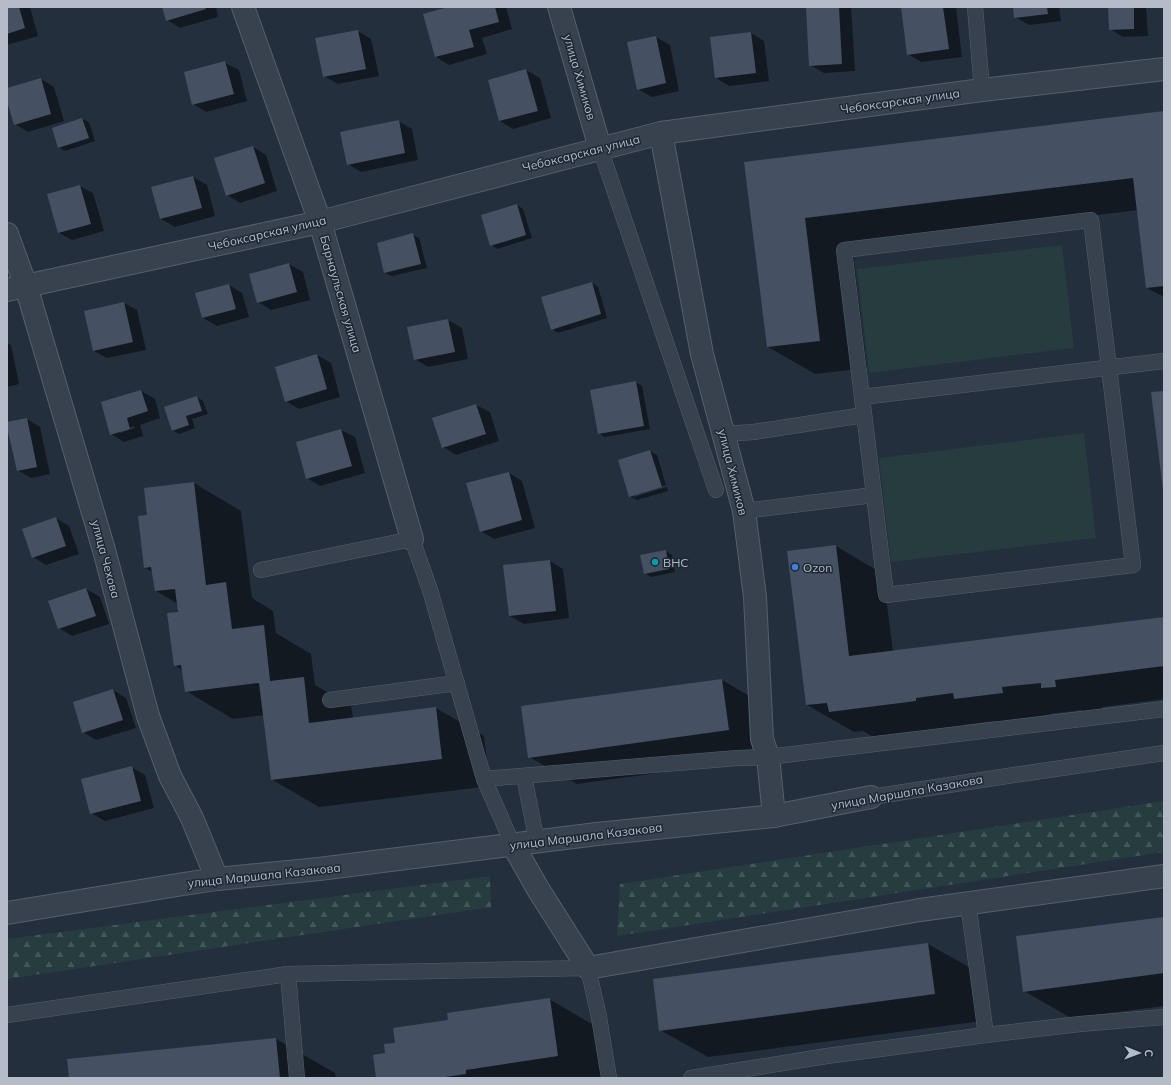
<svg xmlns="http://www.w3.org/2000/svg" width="1171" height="1085" font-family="Mulish,sans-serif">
	<defs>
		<pattern id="forest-firs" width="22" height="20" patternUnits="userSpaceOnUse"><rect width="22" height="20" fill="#263c3f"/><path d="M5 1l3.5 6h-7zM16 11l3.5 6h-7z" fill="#435659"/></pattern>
	</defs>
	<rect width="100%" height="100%" fill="#242f3e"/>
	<!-- green -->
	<g fill="#263c3f">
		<polygon points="1062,245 1074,348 869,373 857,269"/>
		<polygon points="1084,433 1096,538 891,562 879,458"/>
	</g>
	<!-- forest -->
	<g fill="url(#forest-firs)">
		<polygon points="1164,801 1164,852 617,936 620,884"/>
		<polygon points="490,876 491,907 7,979 7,939"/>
	</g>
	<!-- shadow -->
	<g fill="#0007" fill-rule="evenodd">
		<polygon points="7,7 30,7 38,36 7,45"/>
		<polygon points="163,7 216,7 218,17 180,28 167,20"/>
		<polygon points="452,7 506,7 512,29 482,38 487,54 449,65 436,57"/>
		<polygon points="807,7 851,7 855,71 824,73 810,65"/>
		<polygon points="902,7 953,7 956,8 962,57 921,62 908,54"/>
		<polygon points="1014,7 1059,7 1061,21 1029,25 1015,17"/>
		<polygon points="1109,7 1146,7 1148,36 1123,37 1110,29"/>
		<polygon points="358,31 371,39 379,76 338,84 324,76"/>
		<polygon points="751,33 764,41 769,81 729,86 716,78"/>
		<polygon points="656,37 670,45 679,91 652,97 638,89 629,42"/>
		<polygon points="225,63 239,70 247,101 206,112 193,104"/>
		<polygon points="526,70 540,78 551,118 513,129 500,121"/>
		<polygon points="41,79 54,87 64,121 28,132 15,124 7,97 7,89"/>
		<polygon points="1164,112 1164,297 1147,288 1138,210 852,245 867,368 815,374 768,347 745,163"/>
		<polygon points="82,119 89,122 95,141 65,151 59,147"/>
		<polygon points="398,121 412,129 418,160 361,172 348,164"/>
		<polygon points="253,147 266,155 277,191 240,203 227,195"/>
		<polygon points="193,177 207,185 215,216 175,227 161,219 153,188"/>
		<polygon points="80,186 93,193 104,231 72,240 59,233"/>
		<polygon points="517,205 523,209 532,238 497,249 491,245"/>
		<polygon points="413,235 419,238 427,268 392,276 385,273 378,243"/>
		<polygon points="289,264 303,272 310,300 271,310 258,302"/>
		<polygon points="592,283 598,287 607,318 558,333 552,329"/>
		<polygon points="229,285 242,293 249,317 217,326 203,318 196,294"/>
		<polygon points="124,303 137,310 146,350 107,358 94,351"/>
		<polygon points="448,320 462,328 468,359 428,367 415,359"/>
		<polygon points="7,343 11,345 19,384 7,387"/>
		<polygon points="317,355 331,363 340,397 299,409 286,401"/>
		<polygon points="636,382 642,386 650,429 605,437 598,433"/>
		<path d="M141,391L155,399L160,418L140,425L143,436L124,442L111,434ZM134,426L135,428L120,433V431Z"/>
		<polygon points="197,397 203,401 208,414 192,419 195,428 179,434 172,430"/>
		<polygon points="476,405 490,412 499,441 456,455 443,447"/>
		<polygon points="27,419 40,427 50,474 31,478 17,470"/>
		<polygon points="341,430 355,437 365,473 320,486 307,478 297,442"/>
		<polygon points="650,451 657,455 666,485 634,495 634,497 667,487 668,491 637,500 630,496"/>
		<polygon points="509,473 522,481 535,528 494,539 481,531"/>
		<polygon points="194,483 241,511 252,598 273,611 276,633 311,654 315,685 351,706 353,718 436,708 484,736 490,786 319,807 271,779 264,715 233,719 186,691 182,670 175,665 179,613 178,604 156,591 153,572 145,568 148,516"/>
		<polygon points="56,518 69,526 79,554 46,565 33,557"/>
		<polygon points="836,546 883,574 893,651 1164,618 1164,699 1102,707 1103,714 1090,715 1082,710 1049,714 1050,720 1002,726 994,721 963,725 963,728 877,739 863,731 854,732 807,705"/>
		<polygon points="666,551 672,555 675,572 651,577 645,573"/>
		<polygon points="550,561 563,569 569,618 524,624 510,616"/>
		<polygon points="86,589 100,597 109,624 72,636 59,628"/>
		<polygon points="722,680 770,708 776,757 577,784 529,757"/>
		<polygon points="113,690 126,698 136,728 96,740 83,732"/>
		<polygon points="131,767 145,775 154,808 105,821 91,813"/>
		<polygon points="1164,918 1164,1006 1071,1018 1024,991"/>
		<polygon points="928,944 976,971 982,1021 708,1057 660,1030"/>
		<polygon points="549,999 597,1027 604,1078 377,1078 387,1054 449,1021"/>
		<polygon points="276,1039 335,1073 336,1078 70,1078"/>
	</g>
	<!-- building -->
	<g fill="#455162">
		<polygon points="7,7 19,7 25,28 7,34"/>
		<polygon points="162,7 205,7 206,9 166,21"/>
		<polygon points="448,7 495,7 499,22 469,30 474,47 435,57 423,14"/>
		<polygon points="806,7 839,7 842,64 809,66"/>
		<polygon points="901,7 943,7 949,49 907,55"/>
		<polygon points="1013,7 1047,7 1048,14 1014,18"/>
		<polygon points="1108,7 1134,7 1134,29 1109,30"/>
		<polygon points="358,30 366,69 323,77 315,38"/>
		<polygon points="751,32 756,73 715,78 710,37"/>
		<polygon points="656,36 666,83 637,90 627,42"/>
		<polygon points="225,61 234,94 192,105 184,72"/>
		<polygon points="526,69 538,111 499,121 488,80"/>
		<polygon points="41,78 51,114 14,125 7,101 7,88"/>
		<polygon points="1164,111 1164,286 1146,288 1133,178 805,218 820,341 767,347 744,162"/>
		<polygon points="82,118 89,138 58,148 52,128"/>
		<polygon points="399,120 405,153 347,165 340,132"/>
		<polygon points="253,146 265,183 226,196 214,158"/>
		<polygon points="193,176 202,208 160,219 151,187"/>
		<polygon points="80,185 91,224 58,233 47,194"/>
		<polygon points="517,204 526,235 490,246 481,215"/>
		<polygon points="413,233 421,264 384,273 377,243"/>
		<polygon points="289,263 297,292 257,303 249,274"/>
		<polygon points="592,282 601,314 551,330 541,297"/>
		<polygon points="229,284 236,309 202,318 195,293"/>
		<polygon points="124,302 133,342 93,351 84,311"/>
		<polygon points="448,319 455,352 414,360 407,327"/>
		<polygon points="317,354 327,389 285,402 275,367"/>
		<polygon points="636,381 644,426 598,434 590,390"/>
		<polygon points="141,390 148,411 127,418 130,429 110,435 101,402"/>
		<polygon points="1164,391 1164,490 1163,490 1151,392"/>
		<polygon points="197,396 202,411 186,416 189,425 172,431 164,407"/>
		<polygon points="476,404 486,434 442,448 432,418"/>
		<polygon points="27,418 37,467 17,471 7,427 7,422"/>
		<polygon points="341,429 352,466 306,479 296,442"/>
		<polygon points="650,450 662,487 629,497 618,460"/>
		<polygon points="509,472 522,520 480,532 466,483"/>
		<polygon points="194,482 206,585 226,582 232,629 264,625 270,681 304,677 309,723 436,707 442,759 271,780 259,683 185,692 181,665 174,666 167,613 178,612 175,589 155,591 151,567 144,568 138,516 147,515 144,488"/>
		<polygon points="56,517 66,546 32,558 22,529"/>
		<polygon points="836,545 849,656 1164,617 1164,666 1055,680 1056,687 1041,688 1041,683 1002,687 1003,693 954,699 953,693 916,698 916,701 829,712 827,703 806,705 787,551"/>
		<polygon points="666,550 669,569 644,574 640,555"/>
		<polygon points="550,560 556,611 509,616 503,565"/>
		<polygon points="86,588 96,616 58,629 48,601"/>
		<polygon points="722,679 729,730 528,758 521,706"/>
		<polygon points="113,689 123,720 82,733 73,702"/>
		<polygon points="132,766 141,801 90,814 81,779"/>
		<polygon points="1164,917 1164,973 1023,992 1016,936"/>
		<polygon points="928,943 935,994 659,1031 653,979"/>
		<polygon points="550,998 558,1056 466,1070 466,1074 438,1078 376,1078 373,1055 385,1053 384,1044 395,1043 393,1028 448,1020 447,1013"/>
		<polygon points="276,1038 280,1078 69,1078 67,1059"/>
	</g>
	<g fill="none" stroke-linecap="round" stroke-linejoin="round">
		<defs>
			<g id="service">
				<polyline points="975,7 982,90"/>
				<polyline points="600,148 716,490"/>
				<polyline points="862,397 1164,361"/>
				<polyline points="723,434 754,432 864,415"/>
				<polyline points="744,511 874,495 886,595 1133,565 1091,220 844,250 874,495"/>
				<polyline points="261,570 412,539 430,590 484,779 513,845"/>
				<polyline points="330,700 457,683"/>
				<polyline points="524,776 537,842"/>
				<polyline points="484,779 737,758 768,757 1164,709"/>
				<polyline points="871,797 1021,774 1164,753"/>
				<polyline points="968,903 986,1035"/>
				<polyline points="288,974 297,1078"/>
				<polyline points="7,1015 288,974 588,968 599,1017 609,1078"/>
				<polyline points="691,1078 827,1056 986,1035 1080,1024 1164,1017"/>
			</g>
			<g id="minor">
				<polyline points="243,7 320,222 412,539"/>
				<polyline points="559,7 600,148"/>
				<polyline points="661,133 702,354 744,511 755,597 762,739 768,757 774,816"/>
				<polyline points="7,234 26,286 104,550 148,716 170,776 192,818 217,879"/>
				<polyline points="7,290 320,222 661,133 982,90 1164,69"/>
				<polyline points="513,845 538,889 588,968 920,910 1164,876"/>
				<polyline points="7,913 177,885 217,879 319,869 597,834 774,816 871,797"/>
			</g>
		</defs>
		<!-- service casing -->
		<use href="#service" stroke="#565f6c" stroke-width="16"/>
		<!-- minor casing -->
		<use href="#minor" stroke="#565f6c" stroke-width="24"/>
		<!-- service -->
		<use href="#service" stroke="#38414e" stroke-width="15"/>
		<!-- minor -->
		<use href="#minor" stroke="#38414e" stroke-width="22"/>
	</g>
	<!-- markers -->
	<circle fill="#0f9aa8" stroke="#1d2633" stroke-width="1.5" cx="655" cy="562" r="4"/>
	<circle fill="#3f7fe0" stroke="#1d2633" stroke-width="1.5" cx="795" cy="567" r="4"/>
	<g text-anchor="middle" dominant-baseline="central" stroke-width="3" stroke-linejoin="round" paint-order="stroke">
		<!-- street labels -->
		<g font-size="12" fill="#b4bcc9" stroke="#1d2633">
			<text transform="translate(580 77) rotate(74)">улица Химиков</text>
			<text transform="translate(900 101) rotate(-8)">Чебоксарская улица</text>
			<text transform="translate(581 153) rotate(-14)">Чебоксарская улица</text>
			<text transform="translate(267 233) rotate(-13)">Чебоксарская улица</text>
			<text transform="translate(341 294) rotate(74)">Барнаульская улица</text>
			<text transform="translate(733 472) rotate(76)">улица Химиков</text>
			<text transform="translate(106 559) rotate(75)">улица Чехова</text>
			<text transform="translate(907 792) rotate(-10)">улица Маршала Казакова</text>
			<text transform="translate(586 836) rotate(-7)">улица Маршала Казакова</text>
			<text transform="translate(264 875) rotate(-6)">улица Маршала Казакова</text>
		</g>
		<!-- poi labels -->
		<g font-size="12" fill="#b4bcc9" stroke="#1d2633" text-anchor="start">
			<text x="663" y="562">ВНС</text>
			<text x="803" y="567">Ozon</text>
		</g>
	</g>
	<!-- border -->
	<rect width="1171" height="1085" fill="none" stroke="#b4bcc9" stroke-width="16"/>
	<!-- north arrow -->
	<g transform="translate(1139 1053) rotate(91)" stroke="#1d2633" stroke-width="3" paint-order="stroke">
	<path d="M0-3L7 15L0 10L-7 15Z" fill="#b4bcc9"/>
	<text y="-6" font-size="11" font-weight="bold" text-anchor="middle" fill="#b4bcc9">С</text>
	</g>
</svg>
